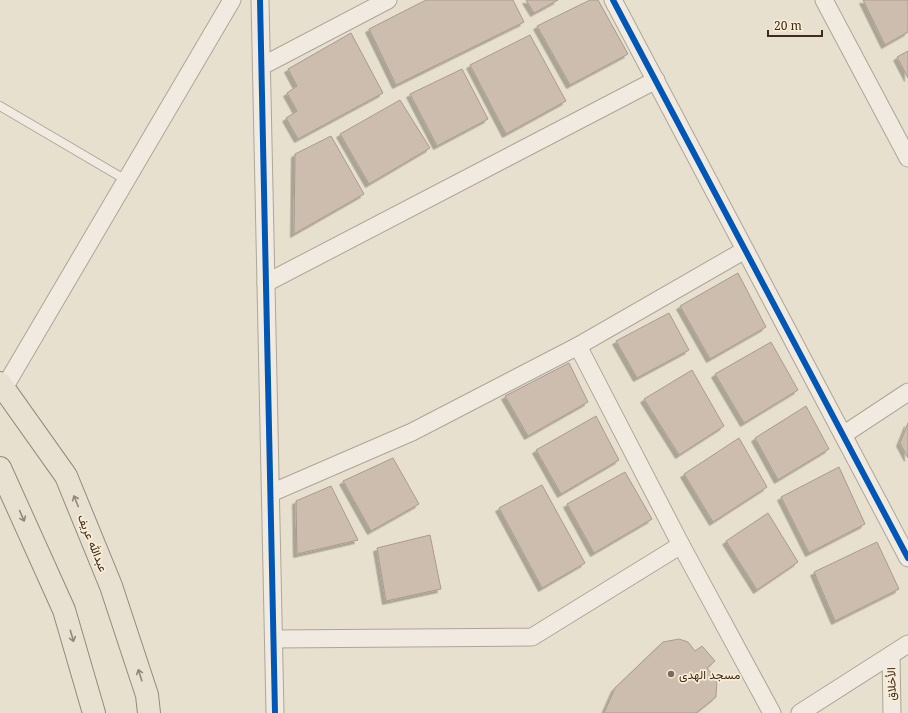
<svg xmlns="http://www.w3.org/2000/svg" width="908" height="713" font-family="'Noto Serif',Vazirmatn,serif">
	<defs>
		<filter id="shadow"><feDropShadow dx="-3.5" dy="3.5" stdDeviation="0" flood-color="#0004"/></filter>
	</defs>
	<rect width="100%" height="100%" fill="#e8e0ce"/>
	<!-- building -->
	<g fill="#ccbdaf" stroke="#a99b8d" filter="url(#shadow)">
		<polygon points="426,0 513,0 524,22 396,85 369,29"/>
		<polygon points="526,0 558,0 534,13"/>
		<polygon points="590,0 598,0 628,54 570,85 537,26"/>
		<polygon points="863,0 908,0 908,32 885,45"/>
		<polygon points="351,33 383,93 298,139 286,118 297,111 287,93 297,86 288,69"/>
		<polygon points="530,35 566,101 506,134 470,65"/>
		<polygon points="908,51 908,78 897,57"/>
		<polygon points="462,69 488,119 437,146 410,94"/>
		<polygon points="400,100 430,148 369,184 340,134"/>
		<polygon points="331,136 364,194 294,234 295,154"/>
		<polygon points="738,273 766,327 710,359 680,306"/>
		<polygon points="669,313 689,350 637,378 616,341"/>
		<polygon points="771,342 798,390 744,423 715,374"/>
		<polygon points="569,363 588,402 528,436 505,396"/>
		<polygon points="692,370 724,426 679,455 644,399"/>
		<polygon points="806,406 829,449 778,480 755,438"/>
		<polygon points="596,416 619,460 561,494 536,450"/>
		<polygon points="908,423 908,458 900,443"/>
		<polygon points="739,438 767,487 713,522 684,474"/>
		<polygon points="393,458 419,504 371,531 343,481"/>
		<polygon points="839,467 865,524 809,553 781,497"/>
		<polygon points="625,472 652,519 594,553 567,504"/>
		<polygon points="542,485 585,563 542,588 499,508"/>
		<polygon points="331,486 358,540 297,554 296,501"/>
		<polygon points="768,513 798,562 757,590 726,541"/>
		<polygon points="430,535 441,589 386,601 377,548"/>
		<polygon points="877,542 899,589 835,621 814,572"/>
		<polygon points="679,639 688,642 695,651 702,646 715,661 707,668 717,680 716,697 696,713 604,713 615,688 663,642"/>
	</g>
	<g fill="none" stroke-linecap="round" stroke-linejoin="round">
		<defs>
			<polyline id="service" points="0,106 126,180"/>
			<g id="minor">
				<polyline points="260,0 275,713"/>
				<polyline points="613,0 908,558"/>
				<polyline points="824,0 908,158"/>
				<polyline points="262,66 388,0"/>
				<polyline points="266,283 656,80"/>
				<polyline points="578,346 681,545 772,713"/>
				<polyline points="4,388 232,0"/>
				<polyline points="843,435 908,392"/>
				<polyline points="271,493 412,432 578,346 745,250"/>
				<polyline points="274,639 532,637 681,545"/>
				<polyline points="891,655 892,713"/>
				<polyline points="800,713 908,644"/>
			</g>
			<g id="primary">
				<polyline points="0,383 66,476 111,586 147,695 149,713"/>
				<polyline points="0,468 64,610 94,713"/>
			</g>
		</defs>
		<!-- service casing -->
		<use href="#service" stroke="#aea597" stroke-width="10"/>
		<!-- minor casing -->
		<use href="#minor" stroke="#aea597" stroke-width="19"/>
		<!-- primary casing -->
		<use href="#primary" stroke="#938a7e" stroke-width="24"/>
		<!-- service -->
		<use href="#service" stroke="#f0eae1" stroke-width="8"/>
		<!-- minor -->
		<use href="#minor" stroke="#f0eae1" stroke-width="17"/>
		<!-- primary -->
		<use href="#primary" stroke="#e8e0d1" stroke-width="22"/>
		<defs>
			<g id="cycleway">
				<polyline points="260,0 275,713"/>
				<polyline points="613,0 908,558"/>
			</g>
		</defs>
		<!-- cycleway casing -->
		<use href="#cycleway" stroke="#f9edd5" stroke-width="8"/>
		<!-- cycleway -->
		<use href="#cycleway" stroke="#0057b8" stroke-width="6"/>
	</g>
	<!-- one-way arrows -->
	<defs><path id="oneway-shaft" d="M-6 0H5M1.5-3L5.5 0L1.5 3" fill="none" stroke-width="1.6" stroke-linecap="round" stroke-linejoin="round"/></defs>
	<g stroke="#948677">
		<use href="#oneway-shaft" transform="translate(76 501) rotate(-112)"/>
		<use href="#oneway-shaft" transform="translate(22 516) rotate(66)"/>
		<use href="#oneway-shaft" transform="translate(72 636) rotate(74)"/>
		<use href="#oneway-shaft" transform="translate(140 675) rotate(-108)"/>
	</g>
	<!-- markers -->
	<circle fill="#7a6b5b" stroke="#f9edd5" stroke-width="1.5" cx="671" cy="674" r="4"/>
	<g text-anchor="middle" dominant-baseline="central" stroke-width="3.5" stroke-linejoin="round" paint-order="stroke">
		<!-- street labels -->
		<g font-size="12" fill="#3f2c1d" stroke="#f9edd5">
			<text transform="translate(93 543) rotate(68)">عبدالله عريف</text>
			<text transform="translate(891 684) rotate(-91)">الأخلاق</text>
		</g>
		<!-- poi labels -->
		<g font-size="12" fill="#3f2c1d" stroke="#f9edd5" text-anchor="start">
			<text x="679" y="674">مسجد الهدى</text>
		</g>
	</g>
	<!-- scale -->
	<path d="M768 30v6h54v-6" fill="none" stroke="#3f2c1d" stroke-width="2"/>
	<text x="774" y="30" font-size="12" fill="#3f2c1d" stroke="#f9edd5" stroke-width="3" paint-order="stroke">20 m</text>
</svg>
